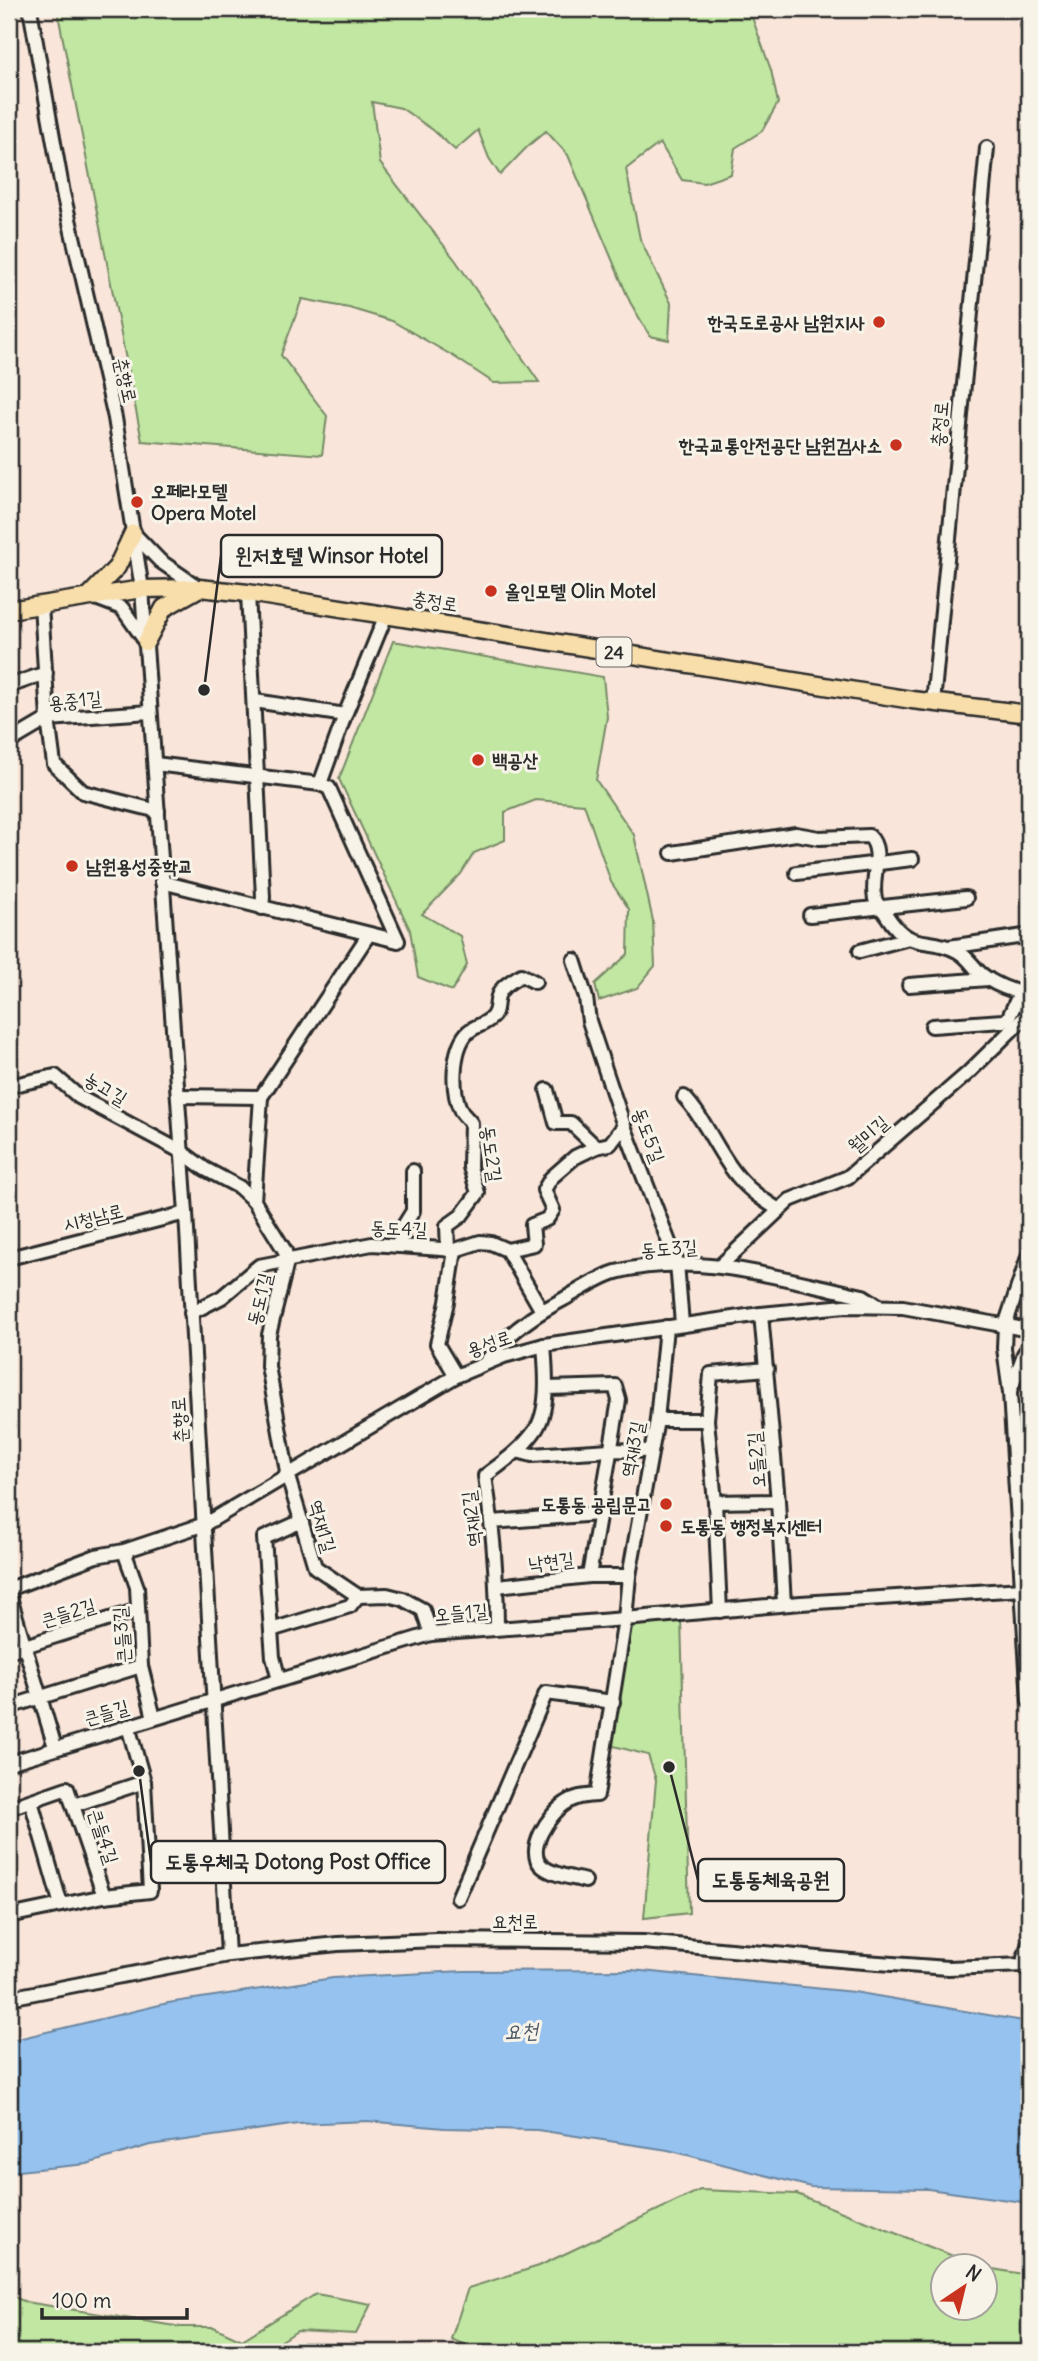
<svg xmlns="http://www.w3.org/2000/svg" width="1038" height="2361" font-family="Delius,'Poor Story',sans-serif">
	<rect width="100%" height="100%" fill="#f9e5d9"/>
	<filter id="ink" filterUnits="userSpaceOnUse"><feTurbulence type="fractalNoise" baseFrequency=".0143" numOctaves="2"/><feDisplacementMap in="SourceGraphic" scale="14" xChannelSelector="R" yChannelSelector="G"/><feConvolveMatrix kernelMatrix="1 2 1 2 8 2 1 2 1" color-interpolation-filters="sRGB"/></filter>
	<g filter="url(#ink)">
		<!-- green -->
		<g fill="#c1e7a2" stroke="#768966" stroke-width="2">
			<polygon points="57,9 749,9 771,70 778,103 762,131 735,148 731,174 704,183 682,180 660,143 626,169 640,239 671,303 669,340 650,336 630,302 568,155 546,131 528,146 500,175 489,158 478,130 455,150 433,130 401,108 372,102 380,163 456,261 539,382 494,383 453,356 392,321 349,308 302,299 281,355 327,416 322,455 142,441"/>
			<polygon points="393,641 603,677 607,717 596,780 634,835 653,921 655,966 637,988 599,1001 595,984 628,954 629,909 611,882 584,804 536,800 505,812 505,840 474,853 461,874 422,914 460,936 467,965 452,991 418,977 410,930 339,779"/>
			<polygon points="681,1618 689,1913 644,1918 656,1780 648,1755 610,1745 629,1624"/>
			<polygon points="700,2190 797,2194 978,2266 944,2266 944,2308 986,2308 986,2268 1029,2275 1029,2352 481,2352 451,2339 468,2288 539,2266"/>
			<polygon points="316,2294 371,2304 356,2334 297,2331 265,2352 9,2352 9,2295 26,2302 181,2327 214,2327 242,2340"/>
		</g>
		<!-- water -->
		<polygon fill="#95c2ef" stroke="#6b86a1" stroke-width="2" points="632,1970 854,1992 1029,2022 1029,2203 928,2189 811,2187 668,2150 537,2130 444,2128 367,2121 298,2124 150,2145 87,2164 9,2172 9,2041 168,2003 333,1978 463,1971"/>
		<g fill="none" stroke-linecap="round" stroke-linejoin="round">
			<!-- minor-tunnel -->
			<polyline stroke="#d0c0b6" stroke-width="12" stroke-dasharray="12 6" stroke-linecap="butt" points="1028,25 1029,39"/>
			<defs>
				<g id="minor">
					<polyline points="30,9 63,193 115,418 142,589 186,1213 228,1955"/>
					<polyline points="1028,25 1029,22"/>
					<polyline points="133,533 160,561 199,588"/>
					<polyline points="248,593 263,897 262,908"/>
					<polyline points="93,597 122,608 146,642"/>
					<polyline points="41,604 48,719 54,764 83,792 158,811"/>
					<polyline points="9,686 46,673"/>
					<polyline points="255,701 345,715"/>
					<polyline points="933,703 987,148"/>
					<polyline points="9,742 48,719 150,712"/>
					<polyline points="155,764 320,784 329,788 398,941 162,882"/>
					<polyline points="320,784 345,715 386,615"/>
					<path d="M672,853L796,834L819,838L869,836C885,851 870,879 875,899C877,905 884,910 887,916C911,953 927,935 957,951C967,956 972,965 980,973C992,984 1014,992 1029,995"/>
					<polyline points="797,873 912,859"/>
					<polyline points="810,915 966,898"/>
					<polyline points="949,947 1024,936"/>
					<polyline points="860,951 909,938"/>
					<polyline points="574,960 586,998 589,1021 624,1126 677,1263 682,1324"/>
					<polyline points="909,985 988,979"/>
					<polyline points="932,1026 1003,1021 1008,1019 1020,993"/>
					<polyline points="9,1086 55,1076 79,1097 182,1152 205,1169 239,1187 254,1201"/>
					<polyline points="547,1090 556,1123 571,1123 596,1147"/>
					<polyline points="178,1096 261,1097"/>
					<polyline points="261,1097 254,1201 285,1251 287,1262 269,1335 268,1366 288,1477 315,1567 358,1596 387,1595 403,1599 423,1610 431,1634"/>
					<polyline points="261,1097 369,934"/>
					<path d="M684,1097C707,1121 718,1155 740,1179C751,1192 765,1201 779,1210"/>
					<polyline points="399,1246 403,1227 413,1211 413,1171"/>
					<path d="M448,1250L447,1226L461,1216L478,1193L470,1167L471,1123C468,1119 463,1115 461,1111C451,1091 452,1050 467,1033C474,1025 485,1026 493,1016C497,1010 496,1007 497,1001C498,987 511,982 521,975L535,982"/>
					<polyline points="455,1250 447,1302 437,1344 456,1376"/>
					<polyline points="507,1250 534,1244 532,1225 547,1219 553,1210 544,1190 551,1178 575,1157 596,1147 610,1144 624,1126"/>
					<polyline points="1029,1254 1005,1326 1004,1348 1010,1393 1029,1701"/>
					<polyline points="9,1258 186,1213"/>
					<polyline points="721,1265 790,1200 848,1177 968,1073 1029,1013"/>
					<polyline points="191,1313 222,1297 259,1266 372,1244 455,1250 480,1242 491,1243 507,1250 542,1311"/>
					<polyline points="761,1314 778,1501 784,1604"/>
					<path d="M486,1362C505,1335 535,1314 564,1299C580,1290 599,1277 616,1272C699,1251 782,1279 863,1296L879,1306"/>
					<polyline points="547,1388 615,1386 619,1400 589,1576"/>
					<polyline points="1011,1389 1024,1354 1029,1347"/>
					<polyline points="657,1420 707,1420"/>
					<polyline points="517,1451 532,1455 610,1450 650,1451"/>
					<polyline points="715,1502 778,1501"/>
					<polyline points="492,1522 598,1514"/>
					<polyline points="124,1551 137,1587 141,1666 154,1718"/>
					<polyline points="497,1586 589,1576 629,1576"/>
					<polyline points="9,1589 96,1556 124,1551 205,1524 456,1376 504,1356 544,1345 761,1314 845,1306 903,1307 1029,1330"/>
					<polyline points="9,1594 55,1747"/>
					<polyline points="720,1611 715,1502 707,1420 711,1374 767,1369"/>
					<path d="M497,1628C497,1577 493,1527 485,1476C502,1463 521,1450 534,1432C550,1412 546,1370 544,1345"/>
					<polyline points="271,1630 350,1606 358,1596"/>
					<polyline points="9,1651 138,1610"/>
					<polyline points="279,1680 273,1657 264,1538 302,1521"/>
					<polyline points="9,1707 141,1666"/>
					<polyline points="9,1763 431,1634 625,1619 801,1603 1023,1589"/>
					<polyline points="31,1801 61,1905"/>
					<polyline points="74,1805 144,1782"/>
					<polyline points="9,1808 67,1788 104,1896"/>
					<path d="M585,1881C572,1877 555,1876 543,1867C523,1852 550,1813 566,1803C576,1796 585,1796 597,1795L625,1619L629,1576L657,1420L666,1327"/>
					<polyline points="458,1898 546,1693 613,1702"/>
					<polyline points="9,1916 104,1896 150,1891 144,1782 128,1726"/>
					<polyline points="1029,1943 1024,1958 1029,1973"/>
					<polyline points="9,1998 228,1955 338,1944 437,1940 643,1942 851,1961 948,1968 1025,1965"/>
				</g>
				<g id="major">
					<polyline points="89,596 117,567 133,533"/>
					<polyline points="9,610 142,589 199,588 248,593 912,700 1029,714"/>
					<polyline points="146,642 164,608 196,590"/>
				</g>
			</defs>
			<!-- minor casing -->
			<use href="#minor" stroke="#2b2b2b" stroke-width="18"/>
			<!-- major casing -->
			<use href="#major" stroke="#2b2b2b" stroke-width="21"/>
			<!-- minor -->
			<use href="#minor" stroke="#f7f3e8" stroke-width="12"/>
			<!-- major -->
			<use href="#major" stroke="#f8deab" stroke-width="16"/>
		</g>
	</g>
	<!-- markers -->
	<g fill="#c8321e" stroke="#f7f3e8" stroke-width="2.5">
		<circle cx="879" cy="322" r="7"/>
		<circle cx="896" cy="445" r="7"/>
		<circle cx="137" cy="502" r="7"/>
		<circle cx="491" cy="591" r="7"/>
		<circle cx="478" cy="760" r="7"/>
		<circle cx="72" cy="866" r="7"/>
		<circle cx="666" cy="1504" r="7"/>
		<circle cx="666" cy="1526" r="7"/>
	</g>
	<g text-anchor="middle" dominant-baseline="central" stroke-width="6" stroke-linejoin="round" paint-order="stroke">
		<!-- shield labels -->
		<rect fill="#f7f3e8" stroke="#686764" stroke-width="2" x="596.5" y="637.5" width="35" height="29" rx="5"/>
		<g font-size="18" font-weight="bold" fill="#2b2b2b">
			<text x="614" y="652">24</text>
		</g>
		<!-- poi labels -->
		<g font-size="19" font-weight="bold" fill="#2b2b2b" stroke="#f7f3e8" text-anchor="start">
			<text x="865" y="322" text-anchor="end">한국도로공사 남원지사</text>
			<text x="882" y="445" text-anchor="end">한국교통안전공단 남원검사소</text>
			<text x="151" y="491">오페라모텔<tspan x="151" dy="22">Opera Motel</tspan></text>
			<text x="505" y="591">올인모텔 Olin Motel</text>
			<text x="492" y="760">백공산</text>
			<text x="86" y="866">남원용성중학교</text>
			<text x="652" y="1504" text-anchor="end">도통동 공립문고</text>
			<text x="680" y="1526">도통동 행정복지센터</text>
		</g>
		<!-- street labels -->
		<g font-size="19" fill="#2b2b2b" stroke="#f7f3e8">
			<text transform="translate(126 380) rotate(77)">춘향로</text>
			<text transform="translate(939 424) rotate(-85)">충정로</text>
			<text transform="translate(435 601) rotate(9)">충정로</text>
			<text transform="translate(75 700) rotate(-6)">용중1길</text>
			<text transform="translate(106 1088) rotate(31)">농고길</text>
			<text transform="translate(868 1134) rotate(-41)">월미길</text>
			<text transform="translate(649 1135) rotate(69)">동도5길</text>
			<text transform="translate(492 1154) rotate(82)">동도2길</text>
			<text transform="translate(93 1217) rotate(-14)">시청남로</text>
			<text transform="translate(399 1228) rotate(2)">동도4길</text>
			<text transform="translate(669 1248) rotate(-4)">동도3길</text>
			<text transform="translate(259 1299) rotate(-77)">동도1길</text>
			<text transform="translate(489 1343) rotate(-19)">용성로</text>
			<text transform="translate(179 1420) rotate(-94)">춘향로</text>
			<text transform="translate(632 1449) rotate(-79)">역재3길</text>
			<text transform="translate(756 1460) rotate(-95)">오들2길</text>
			<text transform="translate(471 1519) rotate(-97)">역재2길</text>
			<text transform="translate(323 1526) rotate(74)">역재1길</text>
			<text transform="translate(551 1561) rotate(-7)">낙현길</text>
			<text transform="translate(68 1612) rotate(-17)">큰들2길</text>
			<text transform="translate(461 1612) rotate(-5)">오들1길</text>
			<text transform="translate(121 1635) rotate(-94)">큰들3길</text>
			<text transform="translate(106 1712) rotate(-16)">큰들길</text>
			<text transform="translate(104 1836) rotate(72)">큰들4길</text>
			<text x="515" y="1921">요천로</text>
		</g>
		<!-- water labels -->
		<g font-size="21" font-style="italic" fill="#4b5866" stroke="#f7f3e8">
			<text transform="translate(521 2031) rotate(-3)">요천</text>
		</g>
	</g>
	<!-- callouts -->
	<path fill="none" stroke="#2b2b2b" stroke-width="2.5" d="M204 690L221 556M139 1771L151 1862M669 1767L698 1880"/>
	<g fill="#2b2b2b" stroke="#f7f3e8" stroke-width="2.5">
		<circle cx="204" cy="690" r="7"/>
		<circle cx="139" cy="1771" r="7"/>
		<circle cx="669" cy="1767" r="7"/>
	</g>
	<g fill="#f7f3e8" stroke="#2b2b2b" stroke-width="2.5">
		<rect x="221" y="535" width="221" height="42" rx="7"/>
		<rect x="151" y="1841" width="294" height="42" rx="7"/>
		<rect x="698" y="1859" width="146" height="42" rx="7"/>
	</g>
	<g font-size="21" text-anchor="middle" font-weight="bold" fill="#2b2b2b">
		<text x="332" y="563">윈저호텔 Winsor Hotel</text>
		<text x="298" y="1869">도통우체국 Dotong Post Office</text>
		<text x="771" y="1887">도통동체육공원</text>
	</g>
	<!-- margin -->
	<rect width="1038" height="2361" fill="none" stroke="#f7f3e8" stroke-width="35"/>
	<rect x="18" y="18" width="1003" height="2326" fill="none" stroke="#2b2b2b" stroke-width="2.5" filter="url(#ink)"/>
	<!-- north arrow -->
	<g transform="translate(964 2287) rotate(35)"><circle r="33" fill="#f7f3e8" stroke="#a5a39c" stroke-width="2"/>
	<path d="M0-5L12 26L0 18L-12 26Z" fill="#c8321e"/>
	<text y="-10" font-size="19" font-weight="bold" text-anchor="middle" fill="#2b2b2b">N</text>
	</g>
	<!-- scale -->
	<path d="M42 2308v10h145v-10" fill="none" stroke="#2b2b2b" stroke-width="3.5"/>
	<text x="52" y="2308" font-size="21" fill="#2b2b2b" stroke="#f7f3e8" stroke-width="5" paint-order="stroke">100 m</text>
</svg>
